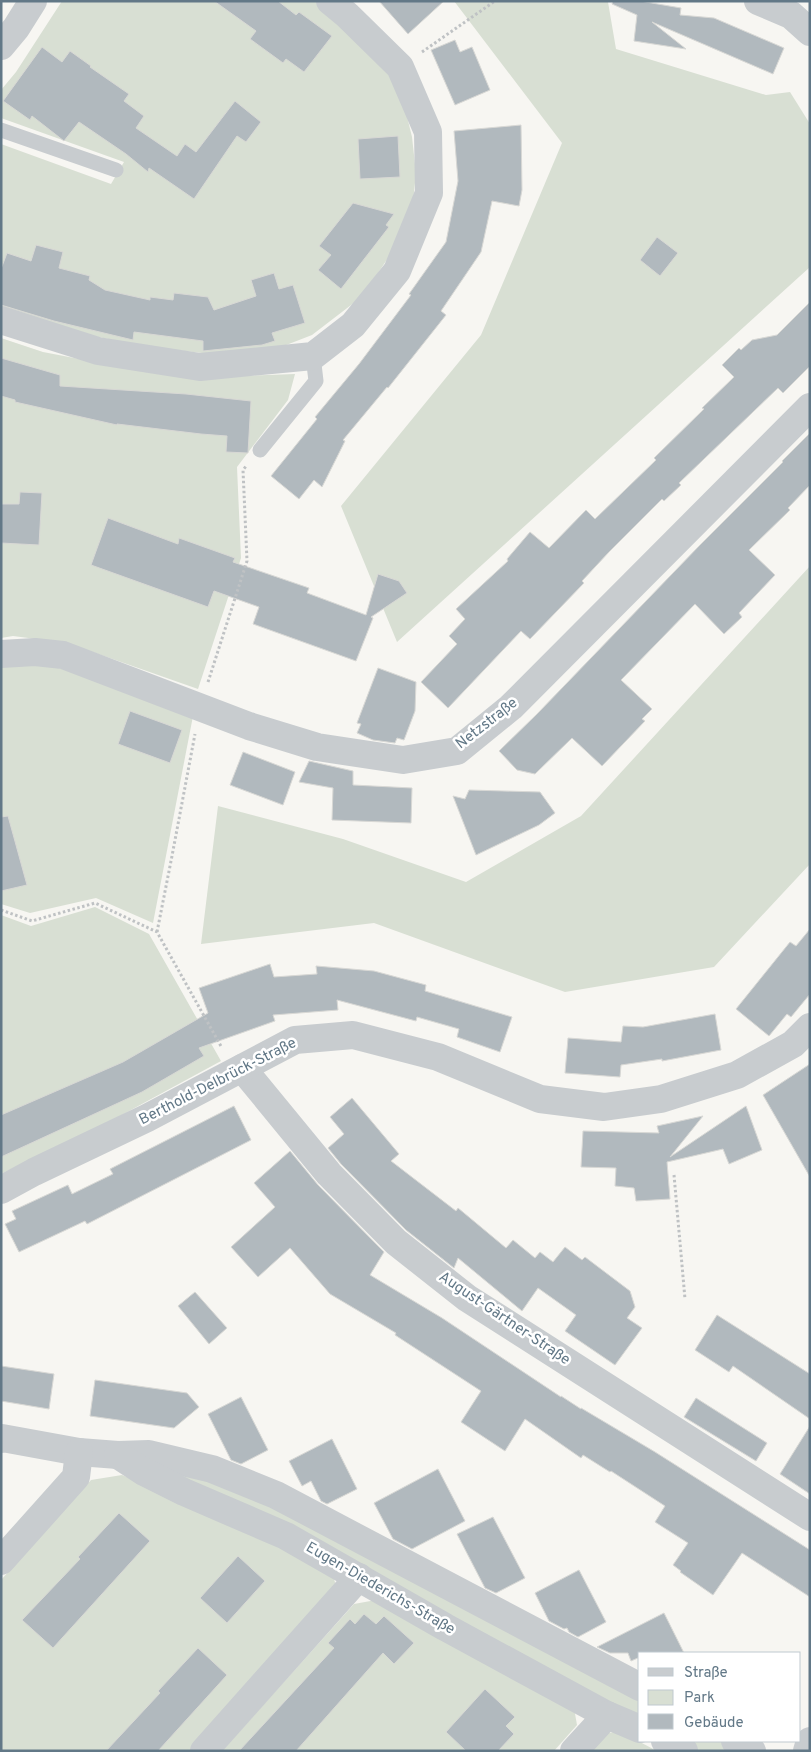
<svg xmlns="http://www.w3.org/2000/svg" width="811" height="1752" font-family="Overpass,sans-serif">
	<rect width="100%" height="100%" fill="#f7f6f2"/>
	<!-- green -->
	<g fill="#d8dfd3">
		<polygon points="62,1 315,1 338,18 379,57 403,100 412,137 416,173 413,202 400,240 376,276 355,302 312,335 276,349 241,354 202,353 149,347 78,333 1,311 1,144 111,184 124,162 1,118 1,90 16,72"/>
		<polygon points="454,1 607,1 608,2 616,49 766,95 790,92 810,124 810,267 397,642 341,506 481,335 562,143"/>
		<polygon points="1,338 43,352 116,366 192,378 295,374 288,400 237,467 241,558 198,689 67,643 13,636 1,638"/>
		<polygon points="810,566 810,864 714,967 565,992 374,923 201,944 218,806 343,839 466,882 581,816"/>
		<polygon points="1,665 48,665 73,672 193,716 153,923 96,898 30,913 1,904"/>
		<polygon points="95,907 149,934 221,1061 118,1117 1,1174 1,915 31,926"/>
		<polygon points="151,1463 221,1480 640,1695 640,1721"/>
		<polygon points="122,1475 225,1518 333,1575 337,1590 193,1751 1,1751 1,1580 91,1480"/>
		<polygon points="376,1600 574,1708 577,1725 554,1751 222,1751 354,1604"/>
		<polygon points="619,1731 657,1751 584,1751 598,1735"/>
		<polygon points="679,1741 721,1741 738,1751 698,1751"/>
	</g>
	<!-- building -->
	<g fill="#b1b9be" stroke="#d8d8d5">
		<polygon points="214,1 278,1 296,15 299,12 332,36 304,72 286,59 283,63 250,39 256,31"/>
		<polygon points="379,1 444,1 408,34"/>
		<polygon points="613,1 640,1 681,8 680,15 714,18 784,48 773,74 652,22 686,49 634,41 637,15 612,4"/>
		<polygon points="455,40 460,52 472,47 490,90 455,105 431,50"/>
		<polygon points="42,47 62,62 70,51 91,66 90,67 129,94 124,101 144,116 136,128 177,156 185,144 196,152 235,101 261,122 246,142 237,136 194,199 149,168 148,172 126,154 79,122 64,141 32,116 30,120 3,101"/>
		<polygon points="521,125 522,190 519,206 492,201 481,252 441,311 446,315 388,388 387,387 343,440 345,441 322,487 314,480 299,499 271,476 317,419 315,417 359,364 411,295 409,294 446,242 458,181 454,131"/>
		<polygon points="398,136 400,177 360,179 358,139"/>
		<polygon points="353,203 394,214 386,225 389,227 341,289 318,270 331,255 319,246"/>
		<polygon points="657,237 678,253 660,276 640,260"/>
		<polygon points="36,245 63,252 59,268 90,276 89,280 105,290 150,300 150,297 173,300 174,293 208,297 214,310 256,296 251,280 274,273 279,289 293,285 305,323 272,333 275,341 262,345 203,351 203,341 134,332 133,340 54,321 1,305 1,269 7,253 31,261"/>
		<polygon points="810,302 810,366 783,393 778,388 679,483 681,485 664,501 662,499 609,552 582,581 584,583 530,639 521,631 448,708 421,682 457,644 449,636 465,619 456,609 508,561 507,559 530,532 549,548 586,510 595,519 656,460 654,458 704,409 702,408 734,377 722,365 739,348 741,350 752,340 777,335"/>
		<polygon points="1,358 60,375 60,386 186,394 251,401 248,453 226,452 227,436 201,434 117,424 117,425 15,402 15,400 1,396"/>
		<polygon points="810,433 810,485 788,508 790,510 749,550 775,575 739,613 742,617 724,634 695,604 621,680 652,709 642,719 645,721 602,766 572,738 535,774 517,770 499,751 537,714 700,545 783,462 782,461"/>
		<polygon points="20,492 42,493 39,545 1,543 1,504 19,504"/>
		<polygon points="108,518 178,544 179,538 235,558 233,562 309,588 307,593 366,615 378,574 399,581 407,593 371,617 373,618 356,661 253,624 259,607 214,591 208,607 91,565"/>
		<polygon points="378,668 416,682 415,711 404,740 397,738 395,743 373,740 357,733 361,724 357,723"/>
		<polygon points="130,711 182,730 170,763 118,744"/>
		<polygon points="243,752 295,772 283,805 230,785"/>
		<polygon points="309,761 353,771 353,785 412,788 411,823 332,820 333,788 299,782"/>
		<polygon points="469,790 540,792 555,813 539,825 476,855 453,796 465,799"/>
		<polygon points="8,816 27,885 1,891 1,817"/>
		<polygon points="810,929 810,994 791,1017 787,1014 769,1036 736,1009 790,942 796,946"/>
		<polygon points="270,964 274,977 317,974 316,966 374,971 426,985 425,991 512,1017 500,1052 457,1037 459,1029 417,1017 416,1021 337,1000 338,1010 273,1015 275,1021 199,1048 204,1056 142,1092 1,1157 1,1115 123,1062 208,1013 199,988"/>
		<polygon points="715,1014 721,1050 662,1061 662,1059 621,1065 620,1077 565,1073 568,1038 621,1042 623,1026 643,1027"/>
		<polygon points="810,1064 810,1177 763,1095"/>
		<polygon points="352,1098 399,1154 391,1161 456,1211 458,1208 506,1248 513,1240 535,1258 540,1252 553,1262 565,1247 582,1260 585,1257 630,1291 635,1307 627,1318 642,1328 615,1365 565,1331 576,1315 538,1288 522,1311 458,1258 454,1268 406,1230 341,1164 328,1148 344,1134 330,1117"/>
		<polygon points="234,1106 251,1140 87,1224 85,1221 19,1252 5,1224 16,1219 12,1211 68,1185 72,1194 113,1174 110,1169"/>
		<polygon points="746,1106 762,1150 729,1164 723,1149 667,1162 670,1199 636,1201 634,1188 615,1186 616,1168 581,1167 583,1131 659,1133 657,1126 703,1116 670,1157"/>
		<polygon points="290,1151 318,1185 384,1252 370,1275 442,1318 561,1397 561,1396 581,1409 581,1408 655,1452 810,1550 810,1597 742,1553 713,1595 680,1572 681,1571 673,1565 688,1543 655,1522 665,1506 611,1471 610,1472 583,1455 581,1458 525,1419 505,1451 461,1422 481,1391 395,1335 396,1333 330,1294 290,1248 258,1277 231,1247 275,1207 254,1183"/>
		<polygon points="195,1292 227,1328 209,1344 178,1306"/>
		<polygon points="717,1315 810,1374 810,1419 733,1366 729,1372 695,1350"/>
		<polygon points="1,1366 54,1374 49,1409 1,1401"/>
		<polygon points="95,1380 187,1393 199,1407 174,1428 90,1416"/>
		<polygon points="241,1397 268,1450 241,1464 231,1460 208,1414"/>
		<polygon points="696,1398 767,1443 756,1461 684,1417"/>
		<polygon points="810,1426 810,1494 780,1474"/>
		<polygon points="332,1439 357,1489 327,1504 321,1501 311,1481 302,1486 289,1461"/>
		<polygon points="438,1469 465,1521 412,1549 393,1539 374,1503"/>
		<polygon points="119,1513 150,1541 53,1648 22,1620 80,1559 78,1557"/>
		<polygon points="493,1517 525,1578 496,1593 485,1588 457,1534"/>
		<polygon points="238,1556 265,1581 227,1623 200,1598"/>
		<polygon points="579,1570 606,1622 578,1637 569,1632 567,1628 564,1629 549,1621 535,1593"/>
		<polygon points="664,1613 684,1653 640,1653 640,1657 631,1661 628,1653 610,1653 597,1647"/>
		<polygon points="364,1614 376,1624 384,1616 414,1643 394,1664 383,1653 296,1751 239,1751 334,1648 328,1643 350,1619 355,1624"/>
		<polygon points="198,1648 227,1675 158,1751 106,1751 160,1693 158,1691"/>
		<polygon points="485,1689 515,1717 506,1726 514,1734 498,1751 466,1751 446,1732"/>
	</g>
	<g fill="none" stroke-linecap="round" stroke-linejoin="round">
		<!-- path -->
		<g stroke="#bfc2c4" stroke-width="3" stroke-dasharray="2.5 2.5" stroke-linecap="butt">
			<polyline points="422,52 495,1"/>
			<polyline points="208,682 247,561 243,470 247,465"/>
			<polyline points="1,910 32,921 95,903 157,932 222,1048"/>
			<polyline points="157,932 172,856 195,734"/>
			<polyline points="674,1175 685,1299"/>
		</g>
		<!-- service -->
		<g stroke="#c8cccf" stroke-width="15">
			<polyline points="1,130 116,170"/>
			<polyline points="260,450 316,381 313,356"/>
		</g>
		<!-- minor -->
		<g stroke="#c8cccf" stroke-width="28">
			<polyline points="758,1 791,15 810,32"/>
			<polyline points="1,46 16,28 33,1"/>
			<polyline points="1,320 98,351 200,367 313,356 353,325 397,271 429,193 428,132 400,67 347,15 330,1"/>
			<polyline points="1,654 35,652 63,655 249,726 317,747 403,760 457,751 511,707 810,407"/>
			<polyline points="242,1068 329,1174 396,1242 467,1298 810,1517"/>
			<polyline points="1,1190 34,1172 147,1118 295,1040 353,1035 438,1057 540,1099 604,1107 661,1099 737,1075 793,1044 810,1027"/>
			<polyline points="1,1439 2,1438 79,1452 118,1455 149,1454 212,1469 276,1495 640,1687"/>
			<polyline points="118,1455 144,1472 184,1492 286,1536 445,1627 607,1715 640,1729"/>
			<polyline points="1,1561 76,1477 79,1452"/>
			<polyline points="665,1741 684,1751"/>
			<polyline points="735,1741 752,1751"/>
			<polyline points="204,1751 359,1577"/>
			<polyline points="574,1751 607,1715"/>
			<polyline points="807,1751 810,1741"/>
		</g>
	</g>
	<g text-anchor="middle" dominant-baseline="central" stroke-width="5" stroke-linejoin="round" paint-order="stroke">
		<!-- street labels -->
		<g font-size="15" fill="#627887" stroke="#fff">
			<text transform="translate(487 724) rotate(-38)">Netzstraße</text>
			<text transform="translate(218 1082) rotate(-27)">Berthold-Delbrück-Straße</text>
			<text transform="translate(504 1319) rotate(34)">August-Gärtner-Straße</text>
			<text transform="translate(380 1589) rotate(30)">Eugen-Diederichs-Straße</text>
		</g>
	</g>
	<!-- border -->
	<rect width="811" height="1752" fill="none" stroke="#627887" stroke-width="5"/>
	<!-- legend -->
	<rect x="638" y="1652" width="162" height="90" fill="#ffffff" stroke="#c0c9cf"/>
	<rect x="648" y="1668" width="25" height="8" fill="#c8cccf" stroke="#c0c9cf"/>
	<text x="684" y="1677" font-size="15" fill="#627887">Straße</text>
	<rect x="648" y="1690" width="25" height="15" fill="#d8dfd3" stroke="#c0c9cf"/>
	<text x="684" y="1702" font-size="15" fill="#627887">Park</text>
	<rect x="648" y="1714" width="25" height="15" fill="#b1b9be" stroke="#c0c9cf"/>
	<text x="684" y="1727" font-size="15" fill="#627887">Gebäude</text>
</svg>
